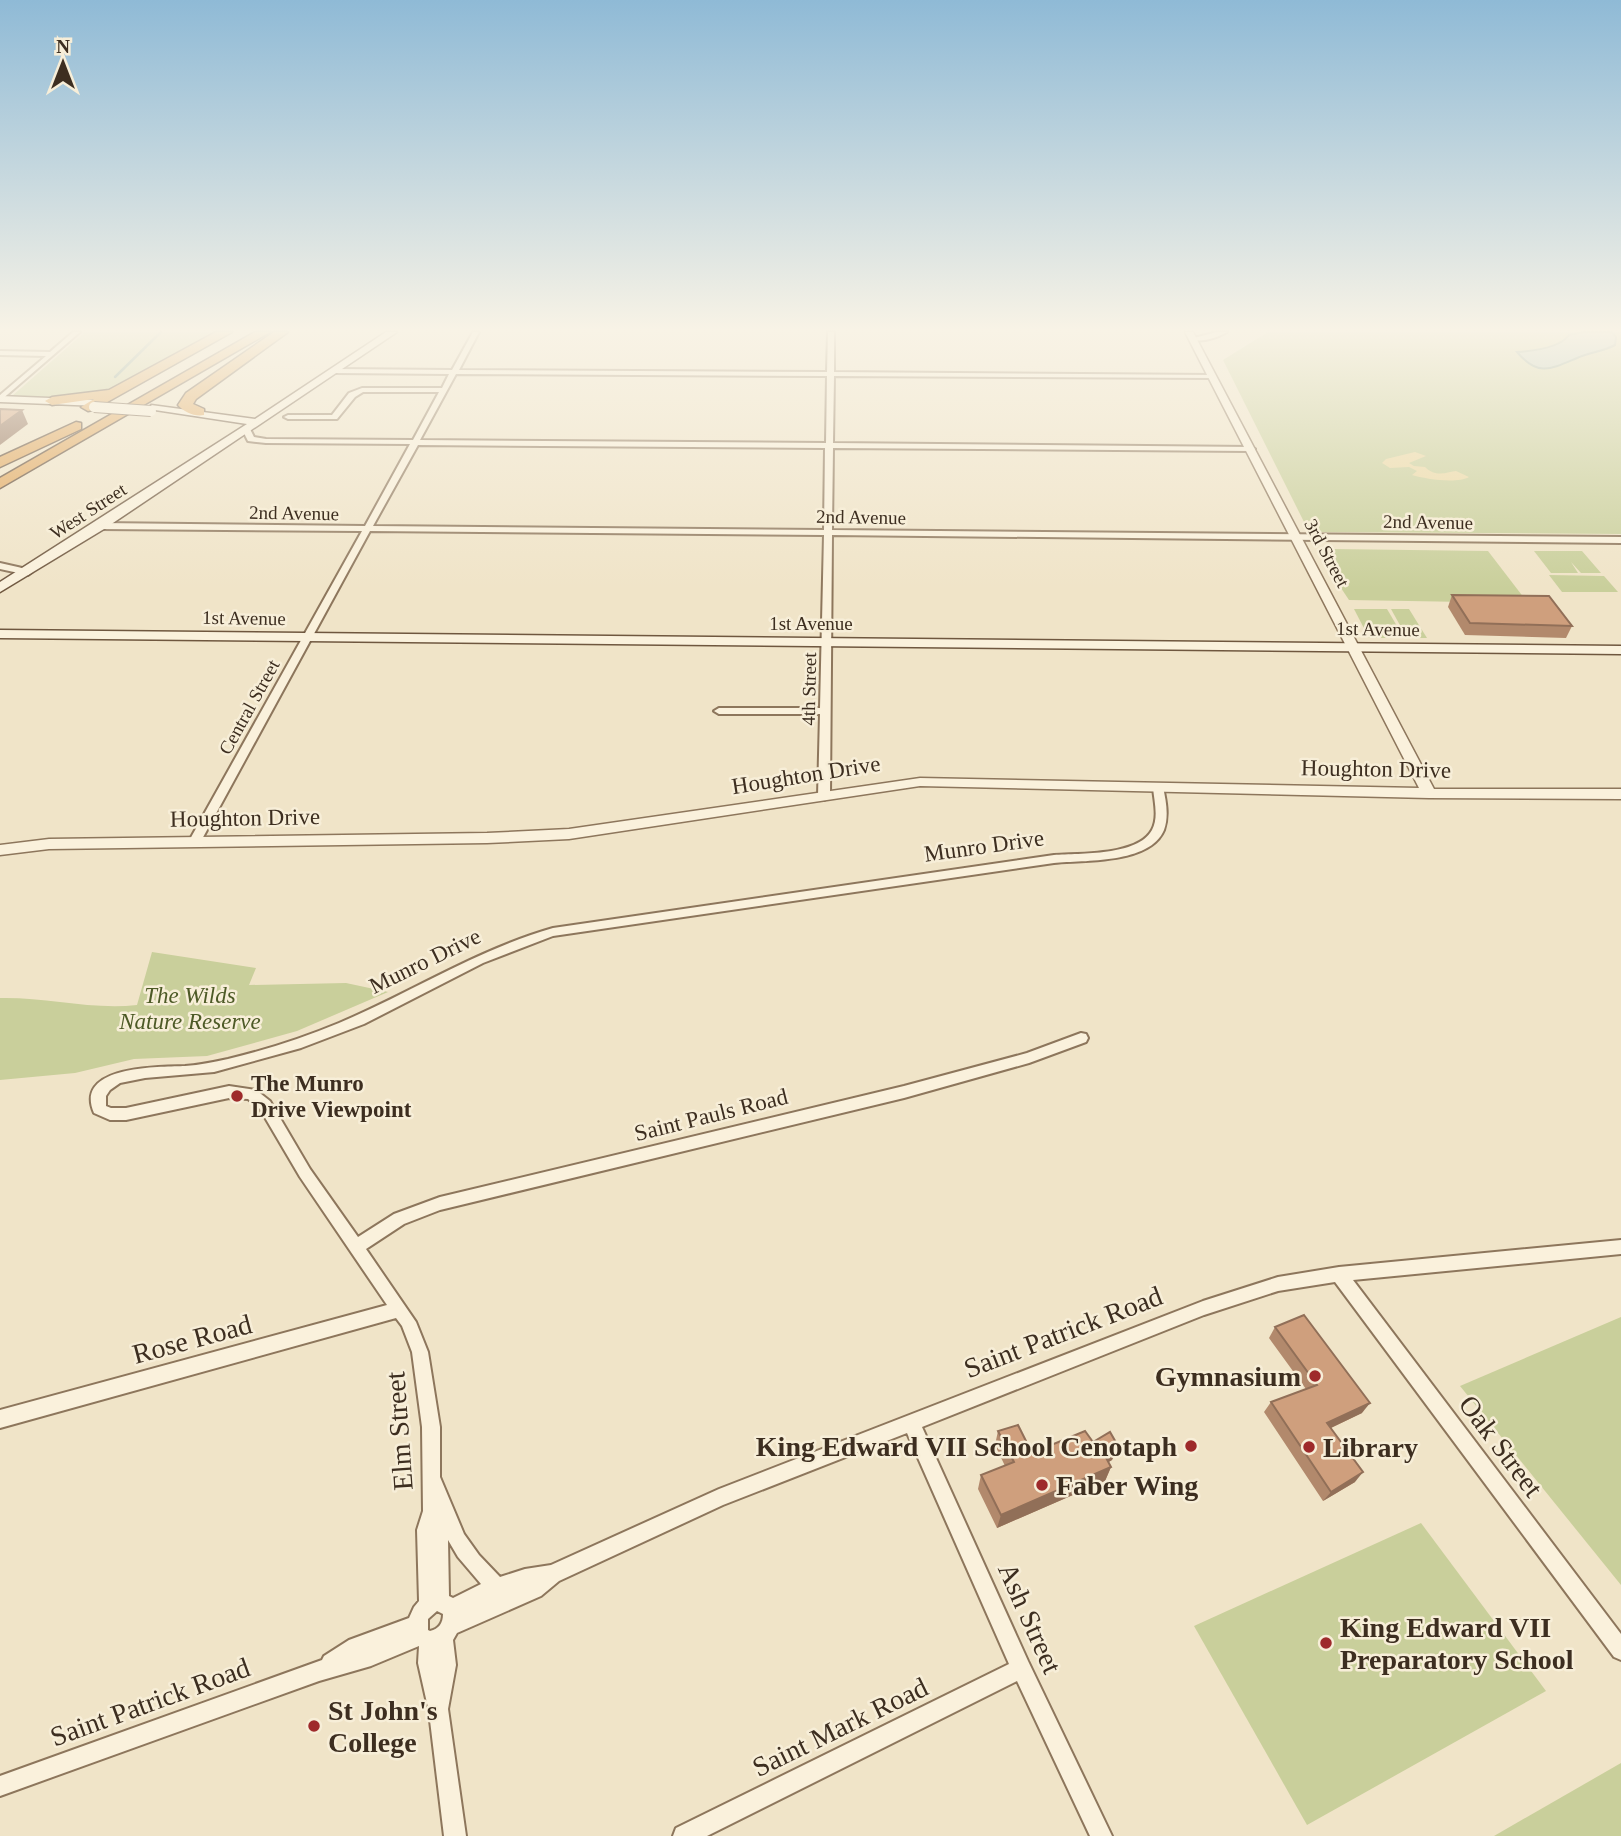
<svg xmlns="http://www.w3.org/2000/svg" width="1621" height="1836" font-family="Georgia,serif">
	<rect width="100%" height="100%" fill="#f0e4c8"/>
	<!-- green -->
	<g fill="#c9cf9b">
		<path d="M85,332H218L113,389C81,399 45,402 12,396Z"/>
		<polygon points="1268,332 1621,332 1621,534 1319,532 1307,528 1223,360"/>
		<polygon points="1332,549 1488,551 1528,603 1349,600 1329,570"/>
		<polygon points="1534,551 1582,551 1601,573 1581,573 1571,562 1578,573 1551,573"/>
		<polygon points="1549,575 1604,576 1618,592 1562,592"/>
		<polygon points="1354,609 1387,609 1404,638 1369,638"/>
		<polygon points="1391,609 1409,609 1427,638 1407,638"/>
		<path d="M152,952L256,968L249,985L346,983L388,992L297,1031L207,1056L134,1059L75,1073L0,1080V998C46,997 91,1010 137,1005Z"/>
		<polygon points="1621,1317 1621,1585 1460,1386"/>
		<polygon points="1421,1523 1546,1691 1307,1825 1194,1626"/>
		<polygon points="1621,1763 1621,1836 1494,1836"/>
	</g>
	<!-- sand -->
	<path fill="#ecd9a5" d="M1415,452L1426,456L1409,463L1414,466L1425,467C1437,479 1449,471 1456,471L1469,477C1457,484 1425,479 1412,475L1417,471L1409,467L1390,468L1382,463L1386,459Z"/>
	<!-- water -->
	<path fill="#a9c4bc" stroke="#6f938a" stroke-width="2" d="M1583,332H1612L1616,337L1615,345C1602,352 1590,352 1577,358C1551,369 1538,377 1517,352C1532,351 1560,348 1569,335Z"/>
	<g fill="none" stroke-linecap="round" stroke-linejoin="round">
		<!-- stream -->
		<polyline stroke="#6f938a" stroke-width="2.5" points="115,377 161,332"/>
		<defs>
			<g id="minor">
				<polygon points="73,332 80,332 0,401 0,395 46,356 0,355 0,351 50,352"/>
				<path d="M473,332H479L459,370L827,372L828,332H834V372L1213,375L1215,376V378L834,376L833,443L1251,447L1255,449L1251,451L833,448L832,530L1621,537V543L832,535L830,796L824,800L818,796L820,714H719L714,711L719,708H820L824,535L370,531L201,841L199,844H191L189,841L362,531L100,529L96,526L100,523L365,526L410,444L266,443L248,441L242,429L249,427L254,437L266,439L413,440L439,392H363L355,397L337,419H288L284,417L288,415H332L349,393L362,388H442L449,374L336,373L333,371L336,369L452,370ZM456,374L827,376L826,443L420,440ZM418,445L825,448L824,530L373,526Z"/>
				<path d="M1217,332H1227C1216,338 1201,343 1190,339Z"/>
				<polygon points="0,563 31,570 32,572 28,575 0,569"/>
				<path d="M1158,784L1163,787C1166,801 1169,816 1164,830C1150,864 1084,860 1054,863L553,936L483,963L364,1024L301,1048L214,1072L145,1078L120,1083L110,1090L106,1096V1106L111,1108H126L229,1086L256,1090L270,1101L310,1169L358,1237L394,1214L440,1197L904,1086L1027,1053L1081,1033L1086,1034L1088,1038L1086,1042L1029,1063L904,1098L440,1210L404,1224L366,1249L416,1322L428,1352L440,1427V1477L464,1534L479,1555L500,1577L525,1569L551,1565L719,1489L1203,1301L1278,1277L1339,1267L1621,1240V1254L1353,1280L1621,1634V1660L1614,1657L1335,1282L1278,1291L1204,1315L922,1427L1028,1661L1112,1836H1090L1017,1681L707,1836H673L676,1828L1009,1664L907,1433L723,1505L559,1581L541,1596L457,1633L453,1640L456,1665L448,1709L466,1836H444L429,1712L418,1663L419,1646L371,1666L319,1681L0,1796V1776L322,1660L324,1656L349,1640L409,1618L414,1607L419,1601L417,1530L423,1511L422,1427L412,1352L402,1326L396,1318L0,1428V1410L387,1305L300,1177L260,1109L248,1099L229,1098L126,1120H110L94,1113C73,1065 160,1067 185,1066C200,1065 214,1062 228,1059C265,1050 303,1038 339,1023C412,992 476,950 553,928L1054,855C1080,853 1138,856 1152,830C1159,817 1154,801 1153,787ZM448,1540L458,1557L481,1584L453,1598L449,1596ZM437,1611L443,1614C443,1623 439,1629 430,1631L428,1630V1619Z"/>
			</g>
			<polygon id="tertiary" points="1185,332 1193,332 1434,789 1621,789 1621,799 1429,798 920,786 569,839 487,843 49,849 0,855 0,845 49,839 487,833 569,829 920,778 1419,788"/>
			<g id="secondary">
				<polygon points="386,332 397,332 104,529 0,592 0,582 247,424 155,410 151,409 151,405 255,419"/>
				<polygon points="0,396 99,400 104,403 99,406 0,402"/>
				<polygon points="0,630 1621,646 1621,654 0,638"/>
			</g>
			<g id="motorway">
				<polygon points="216,332 232,332 93,410 88,411 81,407 94,399 52,405 45,401 52,397 109,390"/>
				<polygon points="255,332 270,332 0,488 0,478"/>
				<path d="M274,332H288L196,399L193,404L204,409V415C195,417 184,412 178,405L186,393Z"/>
				<polygon points="76,422 81,423 81,429 0,467 0,457"/>
			</g>
		</defs>
		<!-- minor casing -->
		<use href="#minor" stroke="#8d765c" stroke-width="4"/>
		<!-- tertiary casing -->
		<use href="#tertiary" stroke="#8d765c" stroke-width="3"/>
		<!-- secondary casing -->
		<use href="#secondary" stroke="#6f573f" stroke-width="3"/>
		<!-- motorway casing -->
		<use href="#motorway" stroke="#5b4430" stroke-width="3"/>
		<!-- minor -->
		<use href="#minor" fill="#faf1dc" fill-rule="evenodd"/>
		<!-- tertiary -->
		<use href="#tertiary" fill="#faf1dc" fill-rule="evenodd"/>
		<!-- secondary -->
		<use href="#secondary" fill="#faf1dc" fill-rule="evenodd"/>
		<!-- motorway -->
		<use href="#motorway" fill="#e0a458" fill-rule="evenodd"/>
		<defs>
			<polyline id="secondary-bridge" points="94,407 151,411"/>
		</defs>
		<!-- secondary-bridge casing -->
		<use href="#secondary-bridge" stroke="#6f573f" stroke-width="12" stroke-linecap="butt"/>
		<!-- secondary-bridge -->
		<use href="#secondary-bridge" stroke="#faf1dc" stroke-width="10"/>
	</g>
	<!-- wall -->
	<g fill="#b2896c">
		<polygon points="1452,595 1572,626 1566,638 1465,635 1448,607"/>
		<polygon points="1275,1327 1362,1413 1331,1428 1355,1482 1323,1501 1264,1412 1271,1402 1306,1389 1269,1338"/>
		<polygon points="998,1431 1032,1453 1093,1442 1118,1446 1112,1460 1108,1462 1111,1467 1105,1481 997,1528 978,1489 981,1475 1005,1466 995,1445"/>
	</g>
	<!-- shaded-wall -->
	<g fill="#916f58">
		<polygon points="22,410 28,424 0,445 0,426"/>
		<polygon points="1370,1403 1362,1413 1320,1433 1327,1423"/>
		<polygon points="1118,1446 1112,1460 1099,1468 1104,1454"/>
		<polygon points="1111,1467 1105,1481 997,1528 1001,1515"/>
		<polygon points="1363,1472 1355,1482 1323,1501 1331,1492"/>
	</g>
	<!-- building -->
	<g fill="#cf9f7d" stroke="#916f58" stroke-width="2">
		<polygon points="0,409 22,410 0,426"/>
		<polygon points="1452,595 1549,596 1572,626 1470,623"/>
		<polygon points="1304,1315 1370,1403 1327,1423 1363,1472 1331,1492 1271,1402 1317,1385 1275,1327"/>
		<polygon points="1018,1425 1032,1453 1085,1431 1093,1442 1110,1432 1118,1446 1104,1454 1111,1467 1001,1515 981,1475 1014,1462 998,1431"/>
	</g>
	<!-- sky -->
	<linearGradient id="sky" x2="0" y2="1"><stop stop-color="#8fbad6"/><stop offset="0.56" stop-color="#f8f3e6"/><stop offset="1" stop-color="#f8f3e6" stop-opacity="0"/></linearGradient>
	<rect width="1621" height="589" fill="url(#sky)"/>
	<!-- markers -->
	<g fill="#9e2a2b" stroke="#f7eed8" stroke-width="2.5">
		<circle cx="237" cy="1096" r="7"/>
		<circle cx="1315" cy="1376" r="7"/>
		<circle cx="1191" cy="1446" r="7"/>
		<circle cx="1309" cy="1447" r="7"/>
		<circle cx="1042" cy="1485" r="7"/>
		<circle cx="1326" cy="1643" r="7"/>
		<circle cx="314" cy="1726" r="7"/>
	</g>
	<g text-anchor="middle" dominant-baseline="central" stroke-width="5" stroke-linejoin="round" paint-order="stroke">
		<!-- far-street labels -->
		<g font-size="19" fill="#3d2e20" stroke="#f7eed8">
			<text transform="translate(88 511) rotate(-33)">West Street</text>
			<text transform="translate(294 513) rotate(1)">2nd Avenue</text>
			<text transform="translate(861 517) rotate(1)">2nd Avenue</text>
			<text transform="translate(1428 522) rotate(1)">2nd Avenue</text>
			<text transform="translate(1327 553) rotate(62)">3rd Street</text>
			<text transform="translate(244 618) rotate(1)">1st Avenue</text>
			<text x="811" y="623">1st Avenue</text>
			<text transform="translate(1378 629) rotate(1)">1st Avenue</text>
			<text transform="translate(809 689) rotate(-89)">4th Street</text>
			<text transform="translate(249 707) rotate(-61)">Central Street</text>
		</g>
		<!-- street labels -->
		<g font-size="23" fill="#3d2e20" stroke="#f7eed8">
			<text transform="translate(1376 769) rotate(1)">Houghton Drive</text>
			<text transform="translate(806 775) rotate(-9)">Houghton Drive</text>
			<text transform="translate(245 818) rotate(-1)">Houghton Drive</text>
			<text transform="translate(984 846) rotate(-8)">Munro Drive</text>
			<text transform="translate(425 961) rotate(-26)">Munro Drive</text>
			<text transform="translate(711 1115) rotate(-14)">Saint Pauls Road</text>
		</g>
		<!-- park labels -->
		<g font-size="23" font-style="italic" fill="#4d5a26" stroke="#f7eed8">
			<text x="190" y="995">The Wilds<tspan x="190" dy="26">Nature Reserve</tspan></text>
		</g>
		<!-- poi labels -->
		<g font-size="23" font-weight="bold" fill="#3d2e20" stroke="#f7eed8" text-anchor="start">
			<text x="251" y="1083">The Munro<tspan x="251" dy="26">Drive Viewpoint</tspan></text>
		</g>
		<!-- near-street labels -->
		<g font-size="28" fill="#3d2e20" stroke="#f7eed8">
			<text transform="translate(1063 1332) rotate(-21)">Saint Patrick Road</text>
			<text transform="translate(192 1339) rotate(-15)">Rose Road</text>
			<text transform="translate(399 1431) rotate(-94)">Elm Street</text>
			<text transform="translate(1501 1446) rotate(53)">Oak Street</text>
			<text transform="translate(1030 1618) rotate(66)">Ash Street</text>
			<text transform="translate(150 1702) rotate(-20)">Saint Patrick Road</text>
			<text transform="translate(840 1727) rotate(-26)">Saint Mark Road</text>
		</g>
		<!-- near-poi labels -->
		<g font-size="28" font-weight="bold" fill="#3d2e20" stroke="#f7eed8" text-anchor="start">
			<text x="1301" y="1376" text-anchor="end">Gymnasium</text>
			<text x="1177" y="1446" text-anchor="end">King Edward VII School Cenotaph</text>
			<text x="1323" y="1447">Library</text>
			<text x="1056" y="1485">Faber Wing</text>
			<text x="1340" y="1627">King Edward VII<tspan x="1340" dy="32">Preparatory School</tspan></text>
			<text x="328" y="1710">St John's<tspan x="328" dy="32">College</tspan></text>
		</g>
	</g>
	<!-- north arrow -->
	<g transform="translate(63 63)" stroke="#f7eed8" stroke-width="5" paint-order="stroke">
	<path d="M0-5L12 26L0 18L-12 26Z" fill="#3d2e20"/>
	<text y="-10" font-size="19" font-weight="bold" text-anchor="middle" fill="#3d2e20">N</text>
	</g>
</svg>
